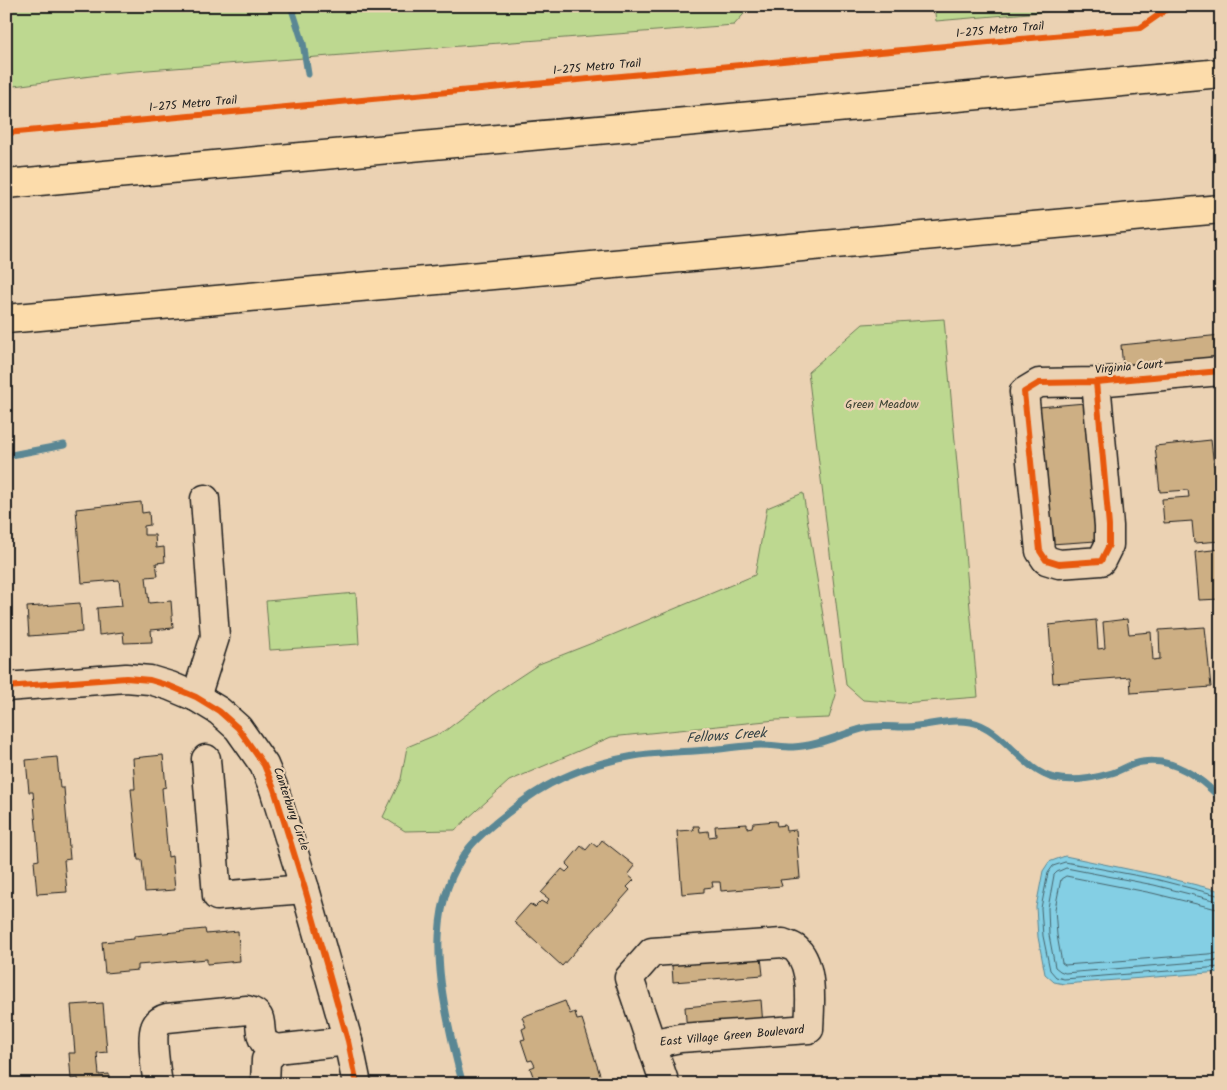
<svg xmlns="http://www.w3.org/2000/svg" width="1227" height="1090" font-family="Kalam,sans-serif">
	<rect width="100%" height="100%" fill="#ebd2b3"/>
	<filter id="ink" filterUnits="userSpaceOnUse"><feTurbulence type="fractalNoise" baseFrequency=".02" numOctaves="2"/><feDisplacementMap in="SourceGraphic" scale="10" xChannelSelector="R" yChannelSelector="G"/><feConvolveMatrix kernelMatrix="1 2 1 2 8 2 1 2 1" color-interpolation-filters="sRGB"/></filter>
	<g filter="url(#ink)">
		<!-- green -->
		<g fill="#bdd890" stroke="#6c7a56">
			<polygon points="6,6 751,6 734,25 122,72 6,87"/>
			<polygon points="934,6 1111,6 936,21"/>
			<polygon points="944,319 978,697 903,703 863,700 846,685 808,372 863,324"/>
			<polygon points="803,493 836,695 829,718 776,720 611,737 509,781 455,830 405,831 383,817 401,779 407,747 445,731 492,695 539,664 605,638 755,575 767,508"/>
			<polygon points="356,593 359,644 270,650 266,601"/>
		</g>
		<!-- water -->
		<polygon fill="#84cfe4" stroke="#5a8794" points="1065,856 1156,875 1221,891 1221,972 1064,984 1054,982 1045,974 1038,937 1036,907 1043,871 1049,862"/>
		<g fill="none" stroke-linecap="round" stroke-linejoin="round">
			<!-- shore -->
			<g stroke="#46646c" stroke-width="1">
				<polyline points="1221,896 1155,879 1065,862 1053,866 1048,873 1041,908 1043,936 1050,970 1056,977 1064,979 1221,967"/>
				<polyline points="1221,902 1154,885 1066,868 1057,872 1054,875 1048,908 1049,935 1055,967 1060,971 1065,973 1221,960"/>
				<polyline points="1221,910 1152,893 1066,876 1061,879 1055,909 1057,935 1062,963 1065,965 1221,953"/>
			</g>
			<!-- stream -->
			<g stroke="#5a8794" stroke-width="7">
				<polyline points="291,6 303,43 308,74"/>
				<polyline points="6,456 64,445"/>
				<path d="M463,1084C457,1065 453,1046 449,1027C436,967 429,900 469,848C480,834 495,823 509,812C544,782 588,764 634,756C658,752 684,752 708,750C726,749 744,745 761,745C772,745 782,747 793,747C818,746 841,734 865,728C878,725 893,727 907,727C928,726 951,718 971,722C1003,728 1023,771 1054,778C1072,782 1095,778 1112,773C1122,770 1132,763 1142,762C1173,757 1201,778 1221,799"/>
			</g>
		</g>
		<!-- building -->
		<g fill="#cdaf84" stroke="#1c1c1c">
			<polygon points="1221,335 1221,359 1123,369 1121,345"/>
			<polygon points="1085,403 1096,541 1051,544 1039,407"/>
			<polygon points="1211,440 1214,466 1217,468 1221,516 1221,541 1194,543 1192,521 1164,523 1162,499 1189,497 1188,490 1160,492 1155,446"/>
			<polygon points="141,502 142,513 149,512 150,525 144,526 144,535 155,535 156,548 164,547 165,562 156,563 158,576 146,577 149,603 171,601 173,628 151,630 152,642 124,643 123,632 99,635 97,608 122,606 119,580 82,583 76,509"/>
			<polygon points="1221,549 1221,599 1199,600 1195,552"/>
			<polygon points="80,603 82,632 29,636 27,607"/>
			<polygon points="1127,619 1129,634 1151,632 1153,660 1160,659 1159,630 1205,627 1211,687 1131,693 1130,677 1053,683 1049,625 1096,620 1098,649 1105,648 1103,622"/>
			<polygon points="163,755 166,787 162,788 168,857 172,856 175,890 145,892 142,860 138,860 131,789 135,789 133,758"/>
			<polygon points="57,757 60,788 64,788 70,859 64,860 67,892 37,894 34,861 39,860 33,792 29,792 26,760"/>
			<polygon points="776,821 777,826 785,825 786,831 796,830 800,878 780,880 782,886 721,891 720,882 712,882 713,887 704,888 704,892 682,894 677,831 694,830 693,826 699,826 700,832 708,831 709,837 716,836 715,826 747,824 747,828 752,827 753,823"/>
			<polygon points="602,840 635,866 628,875 634,880 627,887 630,890 562,966 514,922 530,904 535,907 541,901 546,904 549,899 541,893 562,869 566,872 570,868 566,864 581,846 586,850 592,843 597,847"/>
			<polygon points="205,929 206,934 238,931 240,961 207,964 207,959 138,965 138,970 105,973 102,942 134,939 134,936"/>
			<polygon points="761,957 763,975 673,982 672,965"/>
			<polygon points="761,1000 763,1025 687,1032 685,1007"/>
			<polygon points="565,1001 570,1014 575,1012 577,1020 582,1019 603,1084 536,1084 530,1068 535,1066 532,1060 528,1061 521,1040 525,1039 522,1029 526,1027 522,1017"/>
			<polygon points="103,1003 107,1052 97,1053 99,1075 109,1074 109,1084 79,1084 78,1078 71,1079 69,1053 75,1053 71,1005"/>
		</g>
		<g fill="none" stroke-linecap="round" stroke-linejoin="round">
			<defs>
				<g id="minor">
					<polyline points="1096,382 1109,526 1109,545 1101,561 1059,564 1046,560 1040,551 1024,392 1039,383 1096,382 1221,371"/>
					<polyline points="6,687 126,678 150,680 170,686 196,697 219,711 238,728 264,765 274,789 305,889 348,1041 357,1084"/>
					<polyline points="196,697 215,637 205,499"/>
					<polyline points="206,759 217,896 305,889"/>
					<path d="M651,1044L680,1038L809,1029C810,1007 814,967 797,950C794,946 787,945 783,943L652,952L629,978C641,1013 653,1049 665,1084"/>
					<polyline points="276,1049 348,1041"/>
					<path d="M158,1084C156,1072 151,1038 155,1028C157,1022 162,1019 167,1018L247,1010C268,1015 255,1030 265,1043C267,1045 273,1047 276,1049L266,1060L265,1084"/>
				</g>
				<g id="highway">
					<polyline points="6,184 1221,73"/>
					<polyline points="6,319 1221,209"/>
				</g>
			</defs>
			<!-- minor casing -->
			<use href="#minor" stroke="#1c1c1c" stroke-width="31"/>
			<!-- highway casing -->
			<use href="#highway" stroke="#1c1c1c" stroke-width="31"/>
			<!-- minor -->
			<use href="#minor" stroke="#ebd2b3" stroke-width="28"/>
			<!-- highway -->
			<use href="#highway" stroke="#fcdcab" stroke-width="28"/>
			<defs>
				<g id="cycleway">
					<polyline points="6,133 1140,28 1170,7 1183,6"/>
					<polyline points="1096,382 1109,526 1109,545 1101,561 1059,564 1046,560 1040,551 1024,392 1039,383 1096,382 1221,371"/>
					<polyline points="6,687 126,678 150,680 170,686 196,697 219,711 238,728 264,765 274,789 305,889 348,1041 357,1084"/>
				</g>
			</defs>
			<!-- cycleway casing -->
			<use href="#cycleway" stroke="#ebd2b3" stroke-width="9"/>
			<!-- cycleway -->
			<use href="#cycleway" stroke="#e8590c" stroke-width="6"/>
		</g>
	</g>
	<g text-anchor="middle" dominant-baseline="central" stroke-width="4.5" stroke-linejoin="round" paint-order="stroke">
		<!-- street labels -->
		<g font-size="12" fill="#1c1c1c" stroke="#ebd2b3">
			<text transform="translate(1000 30) rotate(-5)">I-275 Metro Trail</text>
			<text transform="translate(597 67) rotate(-5)">I-275 Metro Trail</text>
			<text transform="translate(193 104) rotate(-5)">I-275 Metro Trail</text>
			<text transform="translate(1129 367) rotate(-5)">Virginia Court</text>
			<text transform="translate(291 809) rotate(71)">Canterbury Circle</text>
			<text transform="translate(732 1036) rotate(-5)">East Village Green Boulevard</text>
		</g>
		<!-- park labels -->
		<g font-size="12" fill="#3c4233" stroke="#ebd2b3">
			<text x="882" y="404">Green Meadow</text>
		</g>
		<!-- water labels -->
		<g font-size="14" font-style="italic" fill="#314044" stroke="#ebd2b3">
			<text transform="translate(726 736) rotate(-4)">Fellows Creek</text>
		</g>
	</g>
	<!-- margin -->
	<rect width="1227" height="1090" fill="none" stroke="#ebd2b3" stroke-width="25"/>
	<rect x="12" y="12" width="1202" height="1065" fill="none" stroke="#1c1c1c" stroke-width="2" filter="url(#ink)"/>
</svg>
